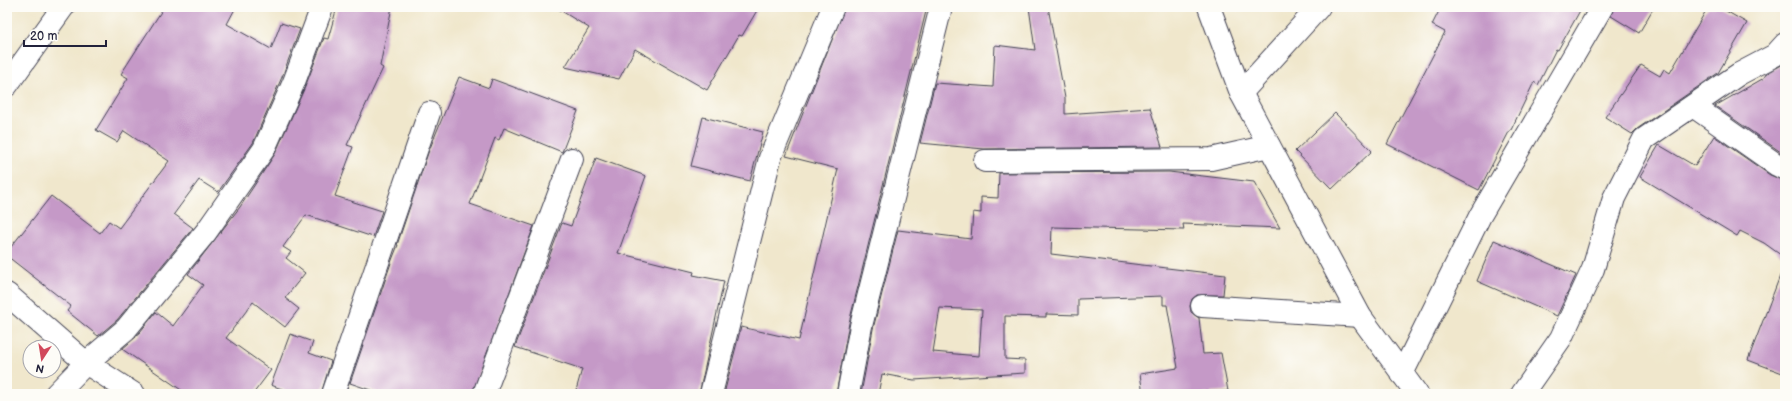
<svg xmlns="http://www.w3.org/2000/svg" width="1792" height="401" font-family="'Balsamiq Sans',sans-serif">
	<rect width="100%" height="100%" fill="#fdfcf7"/>
	<filter id="ink" filterUnits="userSpaceOnUse"><feTurbulence type="fractalNoise" baseFrequency=".025" numOctaves="2"/><feDisplacementMap in="SourceGraphic" scale="8" xChannelSelector="R" yChannelSelector="G"/><feConvolveMatrix kernelMatrix="1 2 1 2 8 2 1 2 1" color-interpolation-filters="sRGB"/></filter>
	<filter id="wash" filterUnits="userSpaceOnUse"><feTurbulence type="fractalNoise" baseFrequency=".012" numOctaves="4" result="noise"/><feDisplacementMap in="SourceGraphic" scale="16" xChannelSelector="R" yChannelSelector="G"/><feGaussianBlur stdDeviation="0.9" result="paint"/><feColorMatrix in="noise" values="0 0 0 0 0 0 0 0 0 0 0 0 0 0 0 0 0 1.4 0 .05"/><feComposite in="paint" operator="in"/></filter>
	<g filter="url(#wash)">
		<rect width="100%" height="100%" fill="#f0e7cc"/>
		<g id="blocks">
			<!-- building -->
			<g fill="#c599c7" fill-rule="evenodd">
				<polygon points="164,7 236,7 227,24 271,49 281,23 300,29 282,77 253,143 218,192 199,180 174,214 193,228 117,320 98,336 67,311 71,306 7,256 7,252 51,196 100,233 109,221 119,228 169,161 124,131 117,142 96,130 128,78 121,74"/>
				<polygon points="337,7 392,7 380,66 383,68 347,145 353,147 335,196 382,211 373,237 306,215 283,247 291,252 286,258 305,273 285,298 299,309 285,327 253,302 226,338 271,370 253,394 187,394 122,349 136,337 156,312 173,326 203,285 188,274 240,207 275,154 305,87 324,38 328,39"/>
				<polygon points="555,7 759,7 742,36 739,35 707,90 635,49 619,79 565,67 589,28"/>
				<polygon points="845,7 927,7 849,323 836,394 724,394 741,327 799,340 838,169 786,156"/>
				<polygon points="1029,7 1048,7 1065,98 1065,114 1150,108 1162,147 984,149 920,143 935,83 993,87 995,45 1035,50"/>
				<polygon points="1441,7 1582,7 1558,50 1556,49 1538,85 1534,82 1511,130 1510,130 1479,190 1387,144 1445,32 1432,25"/>
				<polygon points="1614,7 1654,7 1639,33 1611,16"/>
				<polygon points="1708,7 1719,7 1747,23 1718,73 1637,129 1632,134 1605,117 1641,65 1660,76 1664,69 1670,73"/>
				<polygon points="1785,63 1785,155 1715,106 1764,78 1766,74"/>
				<polygon points="459,77 489,88 492,79 578,111 562,152 504,128 499,140 495,138 470,204 534,226 472,394 382,394 350,383 392,260 398,245 397,245 428,153"/>
				<polygon points="1335,113 1372,151 1332,189 1295,151"/>
				<polygon points="703,117 763,132 750,181 691,166"/>
				<polygon points="1714,136 1770,175 1785,181 1785,258 1764,243 1740,231 1737,236 1640,177 1659,145 1695,166"/>
				<polygon points="596,158 646,176 618,253 694,272 693,275 724,281 699,394 575,394 582,369 515,347 562,223 571,226"/>
				<path d="M1169,172L1254,182L1280,228L1183,224L1184,230L1052,227L1051,254L1225,275L1223,295H1197L1192,299L1190,306L1191,312L1199,318L1203,354L1221,353L1228,391L1211,392V394H1143L1140,374L1178,368L1167,305H1163V296L1078,299V315L1046,314V317L1005,316V359L1025,360V373L914,380L882,374L878,394H861L873,329L898,230L971,239L973,212L981,213V197L998,198L999,173ZM940,308L982,310L979,356L933,352Z"/>
				<polygon points="1494,240 1576,275 1557,316 1477,281"/>
				<polygon points="1783,268 1785,269 1785,374 1748,360"/>
				<polygon points="290,334 313,342 309,353 331,361 321,394 295,394 271,385"/>
			</g>
		</g>
	</g>
	<g filter="url(#ink)">
		<use href="#blocks" fill-opacity="0" stroke="#414051" stroke-width="1"/>
		<g fill="none" stroke-linecap="round" stroke-linejoin="round">
			<defs>
				<g id="street">
					<polyline points="1209,7 1241,93 1360,316 1417,394"/>
					<polyline points="7,85 63,7"/>
					<polyline points="1241,93 1319,7"/>
					<polyline points="1693,106 1777,165 1785,169"/>
					<polyline points="985,161 1211,159 1269,146"/>
					<polyline points="7,294 86,363 134,394"/>
					<polyline points="1202,306 1360,316"/>
					<polyline points="1402,374 1480,216 1602,7"/>
					<polyline points="56,394 86,363 126,329 206,232 264,149 294,82 322,7"/>
					<polyline points="333,394 429,113"/>
					<polyline points="484,394 572,159"/>
					<polyline points="711,394 770,158 833,7"/>
					<polyline points="848,394 861,326 941,7"/>
					<polyline points="1522,394 1561,338 1593,269 1614,198 1644,139 1739,74 1775,55 1785,44"/>
				</g>
			</defs>
			<!-- street casing -->
			<use href="#street" stroke="#414051" stroke-width="24"/>
			<!-- street -->
			<use href="#street" stroke="#fff" stroke-width="22"/>
		</g>
	</g>
	<!-- margin -->
	<rect width="1792" height="401" fill="none" stroke="#fdfcf7" stroke-width="24"/>
	<!-- north arrow -->
	<g transform="translate(42 359) rotate(192)"><circle r="19" fill="#fdfcf7" stroke="#a5a5ac"/>
	<path d="M0-3L7 15L0 10L-7 15Z" fill="#d1495b"/>
	<text y="-6" font-size="11" font-weight="bold" text-anchor="middle" fill="#22223b">N</text>
	</g>
	<!-- scale -->
	<path d="M24 40v6h82v-6" fill="none" stroke="#22223b" stroke-width="2"/>
	<text x="30" y="40" font-size="12" fill="#22223b" stroke="#fdfcf7" stroke-width="3" paint-order="stroke">20 m</text>
</svg>
